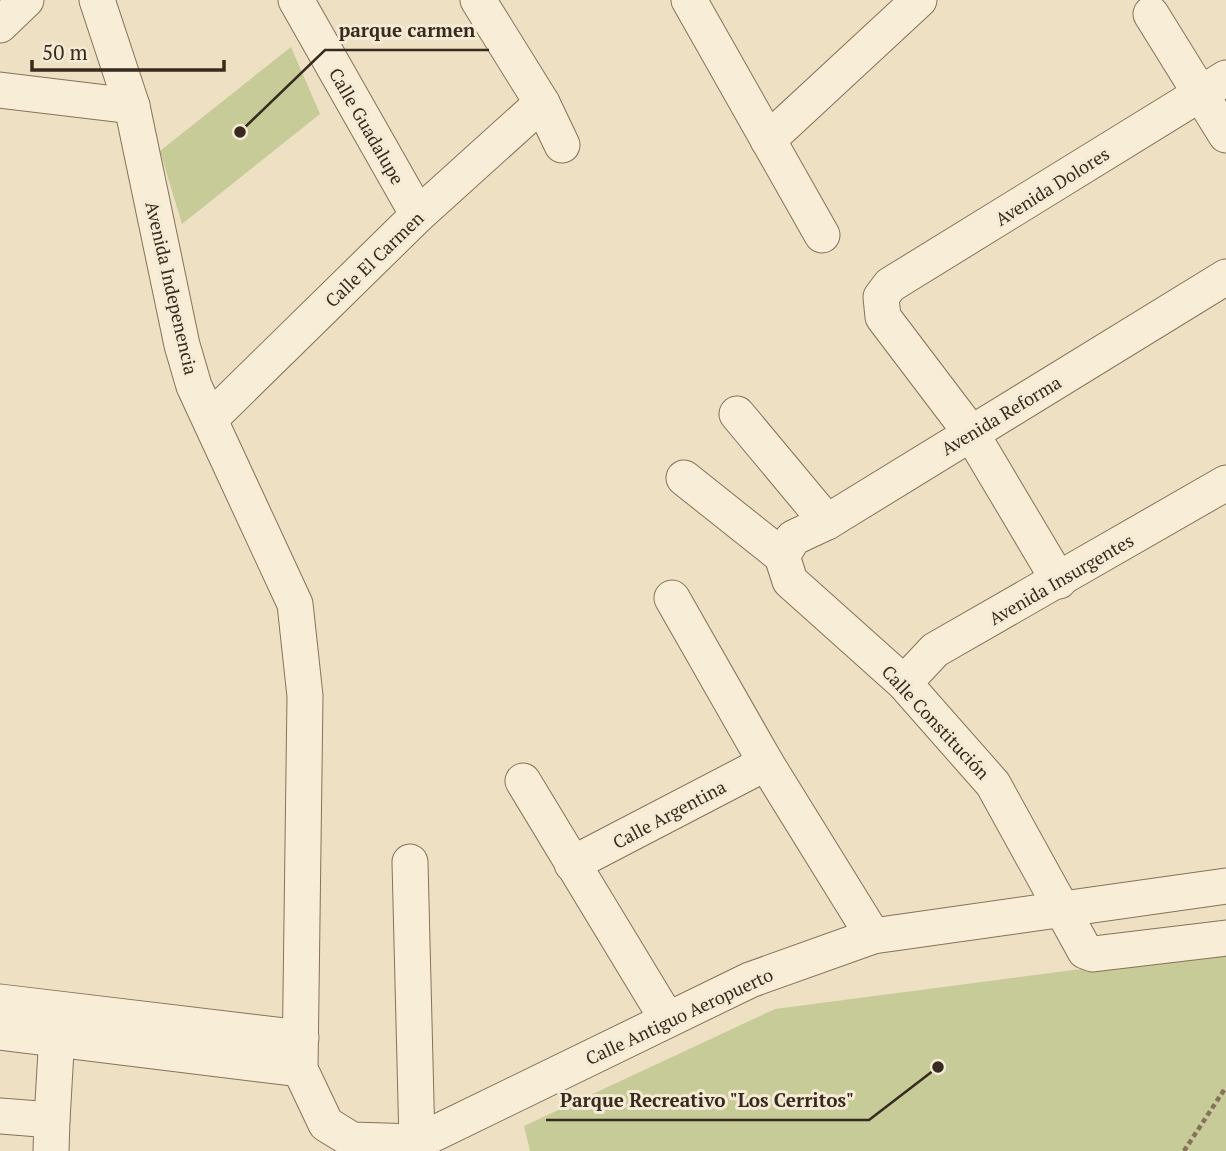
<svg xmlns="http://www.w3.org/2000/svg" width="1226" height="1151" font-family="'PT Serif',serif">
	<rect width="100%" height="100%" fill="#ede0c3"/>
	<!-- park -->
	<g fill="#c6cb98">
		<polygon points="291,47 320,114 182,224 160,151"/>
		<polygon points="1226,950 1226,1151 530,1151 524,1126 775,1009"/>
	</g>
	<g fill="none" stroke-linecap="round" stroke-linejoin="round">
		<defs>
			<g id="minor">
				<polyline points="97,0 132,106 182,345 194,386 295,604 305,696 300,1069 326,1124 352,1140 417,1142 750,980 873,936 1226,886"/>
				<polyline points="296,0 418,215"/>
				<polyline points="478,0 542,103 562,145"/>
				<polyline points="689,0 822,235"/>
				<polyline points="1151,14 1226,135"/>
				<polyline points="0,25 26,0"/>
				<polyline points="0,90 132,106"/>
				<polyline points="768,140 919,0"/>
				<polyline points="737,414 827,522"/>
				<polyline points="211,418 418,215 542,103"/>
				<polyline points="684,478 782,556"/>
				<polyline points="782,556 790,581 904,683 993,784 1085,951 1093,954 1226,938"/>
				<polyline points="782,556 793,538 827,522 1226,277"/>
				<polyline points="1059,581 971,433 883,317 881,297 890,285 1226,78"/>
				<polyline points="672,598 766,763 873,936"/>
				<polyline points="904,683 935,650 1226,483"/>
				<polyline points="523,781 667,1019"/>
				<polyline points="410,862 417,1142"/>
				<polyline points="572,864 766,763"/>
				<polyline points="0,1002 301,1038"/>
				<polyline points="0,1032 300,1069"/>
				<polyline points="0,1116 52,1120 51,1151"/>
				<polyline points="52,1120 58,1016"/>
			</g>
		</defs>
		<!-- minor casing -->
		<use href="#minor" stroke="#87715a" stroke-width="37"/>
		<!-- path -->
		<polyline stroke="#87715a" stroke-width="4.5" stroke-dasharray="5 3.5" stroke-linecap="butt" points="1184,1151 1226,1087"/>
		<!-- minor -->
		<use href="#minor" stroke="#f8edd6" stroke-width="35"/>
	</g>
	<g text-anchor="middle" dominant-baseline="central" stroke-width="6" stroke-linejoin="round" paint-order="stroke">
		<!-- street labels -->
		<g font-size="18" fill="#372a1e" stroke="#f5ead3">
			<text transform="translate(367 126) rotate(60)">Calle Guadalupe</text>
			<text transform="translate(1052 186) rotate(-32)">Avenida Dolores</text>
			<text transform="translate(374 259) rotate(-44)">Calle El Carmen</text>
			<text transform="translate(172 288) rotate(77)">Avenida Indepenencia</text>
			<text transform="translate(1001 415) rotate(-31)">Avenida Reforma</text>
			<text transform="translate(1061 579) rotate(-30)">Avenida Insurgentes</text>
			<text transform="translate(936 722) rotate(47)">Calle Constitución</text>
			<text transform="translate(669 814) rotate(-28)">Calle Argentina</text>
			<text transform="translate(679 1016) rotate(-25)">Calle Antiguo Aeropuerto</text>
		</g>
	</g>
	<!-- callouts -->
	<path fill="none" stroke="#372a1e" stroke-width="2.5" d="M240 132L325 50H489M938 1067L869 1120H546"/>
	<g fill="#372a1e" stroke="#f5ead3" stroke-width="2.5">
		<circle cx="240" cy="132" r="7"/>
		<circle cx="938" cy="1067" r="7"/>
	</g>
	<g font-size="19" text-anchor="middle" font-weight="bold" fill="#372a1e" stroke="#f5ead3" stroke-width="6" stroke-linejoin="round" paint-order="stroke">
		<text x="407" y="37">parque carmen</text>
		<text x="707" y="1107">Parque Recreativo "Los Cerritos"</text>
	</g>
	<!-- scale -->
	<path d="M32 60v10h192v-10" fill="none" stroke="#372a1e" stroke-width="3.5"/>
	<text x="42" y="60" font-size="21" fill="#372a1e" stroke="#f5ead3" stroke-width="5" paint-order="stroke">50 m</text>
</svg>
